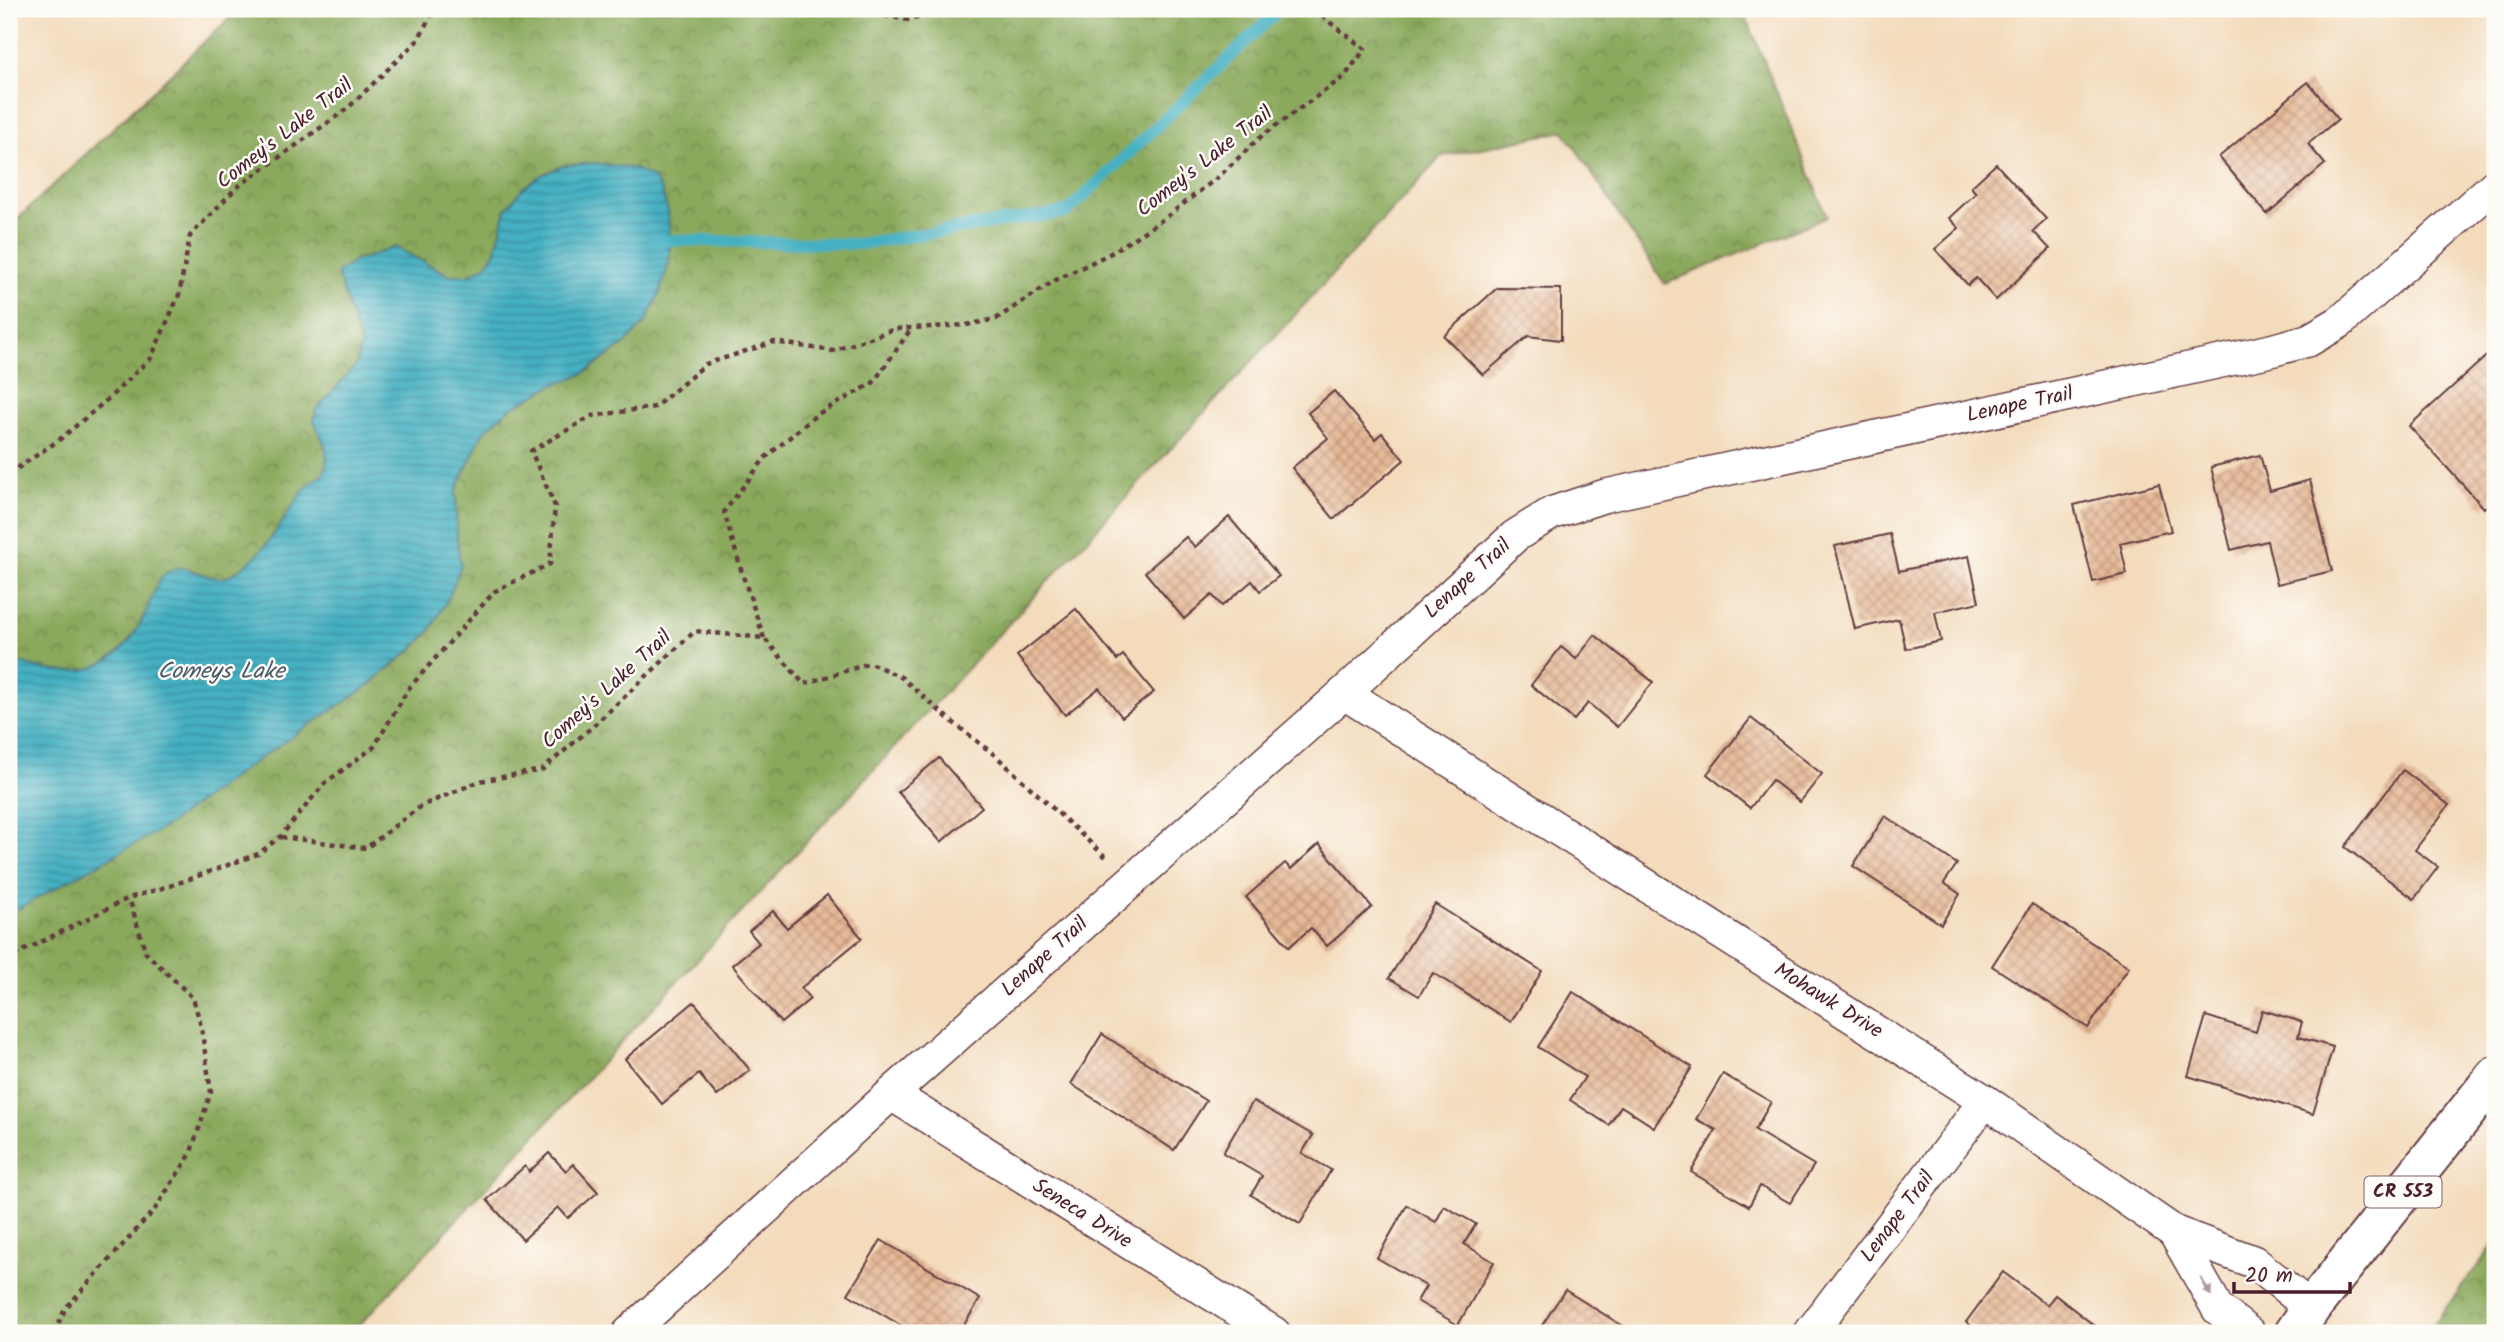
<svg xmlns="http://www.w3.org/2000/svg" width="2504" height="1342" font-family="Kalam,sans-serif">
	<defs>
		<pattern id="forest-crowns" width="20" height="18" patternUnits="userSpaceOnUse" patternTransform="scale(1.75)"><rect width="20" height="18" fill="#8aa95c"/><path d="M2 6a3 3 0 1 1 6 0M12 15a3 3 0 1 1 6 0" fill="none" stroke="#73894c"/></pattern>
		<pattern id="water-rules" width="6" height="5" patternUnits="userSpaceOnUse" patternTransform="scale(1.75)"><rect width="6" height="5" fill="#44b0c2"/><path d="M0 2.5h6" fill="none" stroke="#3b8f9e"/></pattern>
		<pattern id="building-cross-hatch" width="8" height="8" patternUnits="userSpaceOnUse" patternTransform="scale(1.75)"><rect width="8" height="8" fill="#e7b997"/><path d="M0 0l8 8M0 8l8-8" fill="none" stroke="#bd967b"/></pattern>
	</defs>
	<rect width="100%" height="100%" fill="#fdfcf7"/>
	<filter id="ink" filterUnits="userSpaceOnUse"><feTurbulence type="fractalNoise" baseFrequency=".0143" numOctaves="2"/><feDisplacementMap in="SourceGraphic" scale="14" xChannelSelector="R" yChannelSelector="G"/><feConvolveMatrix kernelMatrix="1 2 1 2 8 2 1 2 1" color-interpolation-filters="sRGB"/></filter>
	<filter id="wash" filterUnits="userSpaceOnUse"><feTurbulence type="fractalNoise" baseFrequency=".00686" numOctaves="4" result="noise"/><feDisplacementMap in="SourceGraphic" scale="28" xChannelSelector="R" yChannelSelector="G"/><feGaussianBlur stdDeviation="1.57" result="paint"/><feColorMatrix in="noise" values="0 0 0 0 0 0 0 0 0 0 0 0 0 0 0 0 0 1.4 0 .05"/><feComposite in="paint" operator="in"/></filter>
	<g filter="url(#wash)">
		<rect width="100%" height="100%" fill="#f3dbbc"/>
		<!-- forest -->
		<g fill="url(#forest-crowns)" stroke="#6a6444" stroke-width="2">
			<polygon points="239,9 1743,9 1827,217 1665,284 1564,131 1442,156 352,1333 9,1333 9,227"/>
			<polygon points="2495,1243 2495,1333 2427,1333"/>
		</g>
		<!-- water -->
		<path fill="url(#water-rules)" stroke="#476876" stroke-width="2" d="M595,163L635,169L653,178L661,189L668,211L670,240L669,262L660,293L645,323L625,344L583,374L551,386L509,409L483,432L456,491L457,541L461,565L449,597L430,631L417,645L367,687L257,760L167,826L9,914V659C72,683 120,676 148,607C154,594 156,579 169,571C187,560 208,583 226,577C232,575 238,570 244,566C266,550 279,526 294,504C298,499 302,491 307,487C311,482 318,478 324,474L327,459L325,446L314,421L316,410L356,365L361,345L337,273L353,262L395,247L449,275H468L484,267L495,253L506,209L522,189L541,175L562,166Z"/>
		<g fill="none" stroke-linecap="round" stroke-linejoin="round">
			<!-- stream -->
			<polyline stroke="#44b0c2" stroke-width="12" points="655,240 859,244 1067,212 1280,9"/>
		</g>
		<g id="blocks">
			<!-- building -->
			<g fill="url(#building-cross-hatch)">
				<polygon points="2308,82 2338,119 2308,144 2325,164 2267,214 2219,157"/>
				<polygon points="1996,164 2046,219 2033,231 2050,249 1996,300 1976,278 1968,285 1935,249 1959,228 1949,218 1976,193 1971,187"/>
				<polygon points="1497,288 1561,289 1561,340 1528,336 1483,375 1444,336"/>
				<polygon points="2493,350 2495,353 2495,498 2484,508 2409,426"/>
				<polygon points="1334,391 1375,439 1382,433 1404,460 1334,519 1292,468 1328,438 1308,413"/>
				<polygon points="2260,455 2270,491 2310,480 2332,571 2277,584 2267,541 2231,550 2211,467"/>
				<polygon points="2159,484 2171,531 2120,543 2127,574 2093,582 2074,505"/>
				<polygon points="1229,517 1279,576 1260,591 1252,581 1222,606 1212,595 1184,619 1145,572 1186,537 1195,547"/>
				<polygon points="1890,534 1899,571 1969,556 1979,602 1935,612 1941,641 1906,649 1899,619 1855,629 1835,546"/>
				<polygon points="1076,609 1117,660 1123,655 1154,692 1122,717 1099,688 1065,715 1017,656"/>
				<polygon points="1595,635 1653,682 1617,727 1588,703 1574,720 1531,685 1561,647 1576,659"/>
				<polygon points="1751,718 1822,774 1800,802 1772,780 1750,808 1707,774"/>
				<polygon points="939,758 982,807 941,842 898,792"/>
				<polygon points="2403,770 2449,805 2415,850 2438,867 2414,899 2345,847"/>
				<polygon points="1885,816 1957,864 1944,883 1960,894 1941,924 1853,866"/>
				<polygon points="1319,844 1372,907 1327,946 1311,928 1289,947 1246,897 1285,863 1291,869"/>
				<polygon points="827,895 862,938 801,988 810,999 781,1023 732,965 759,943 749,931 773,911 787,928"/>
				<polygon points="1435,904 1542,971 1511,1022 1433,973 1419,996 1389,978"/>
				<polygon points="2032,904 2129,967 2088,1028 1992,966"/>
				<polygon points="1573,992 1692,1067 1654,1127 1621,1106 1609,1125 1570,1100 1585,1077 1538,1047"/>
				<polygon points="694,1002 750,1070 717,1096 699,1074 662,1104 625,1059"/>
				<polygon points="2262,1010 2302,1022 2298,1037 2333,1047 2313,1114 2188,1076 2206,1016 2256,1032"/>
				<polygon points="1102,1034 1206,1101 1174,1150 1071,1084"/>
				<polygon points="1723,1074 1771,1102 1755,1130 1814,1165 1790,1203 1760,1186 1749,1206 1691,1172 1716,1130 1696,1119"/>
				<polygon points="1253,1101 1313,1135 1302,1153 1331,1170 1300,1224 1251,1195 1262,1176 1223,1153"/>
				<polygon points="549,1153 566,1171 573,1164 598,1192 568,1218 558,1207 523,1240 487,1200 525,1166 529,1172"/>
				<polygon points="1407,1205 1436,1222 1444,1206 1476,1224 1464,1244 1494,1262 1458,1325 1417,1301 1426,1286 1377,1258"/>
				<polygon points="881,1240 980,1299 959,1333 914,1333 848,1294"/>
				<polygon points="2003,1272 2047,1305 2055,1295 2104,1333 1981,1333 1966,1322"/>
				<polygon points="1565,1290 1634,1333 1537,1333"/>
			</g>
		</g>
	</g>
	<g filter="url(#ink)">
		<use href="#blocks" fill-opacity="0" stroke="#633b41" stroke-width="2"/>
		<g fill="none" stroke-linecap="round" stroke-linejoin="round">
			<defs>
				<g id="minor">
					<polyline points="1344,693 1985,1101 2174,1232 2254,1262 2311,1308"/>
					<polyline points="891,1094 1274,1333"/>
					<polyline points="2174,1232 2218,1309 2249,1333"/>
					<polyline points="629,1333 891,1094 1344,693 1515,536 1552,513 1604,496 2269,351 2309,340 2340,322 2495,185"/>
					<polyline points="1810,1333 1985,1101"/>
				</g>
				<polyline id="primary" points="2294,1333 2311,1308 2495,1076"/>
			</defs>
			<!-- minor casing -->
			<use href="#minor" stroke="#633b41" stroke-width="35"/>
			<!-- primary casing -->
			<use href="#primary" stroke="#633b41" stroke-width="42"/>
			<!-- path -->
			<g stroke="#633b41" stroke-width="4.5" stroke-dasharray="5 5" stroke-linecap="butt">
				<polyline points="845,9 909,20 955,9"/>
				<polyline points="9,474 59,440 108,399 151,358 179,295 190,236 236,188 347,109 418,40 434,9"/>
				<polyline points="764,638 743,576 724,512 765,458 816,415 873,383 911,329"/>
				<polyline points="281,837 366,848 421,806 480,781 542,770 592,727 695,631 764,638 804,684 870,663 901,677 950,720 996,756 1107,858"/>
				<polyline points="9,983 11,957 129,898 173,885 258,854 280,837 325,783 374,747 409,688 495,591 550,564 555,506 531,451 592,416 655,407 706,364 774,342 833,351 895,329 966,325 996,319 1054,281 1111,253 1165,218 1218,177 1263,135 1345,76 1365,49 1312,9"/>
				<polyline points="54,1333 65,1309 155,1209 190,1155 211,1092 201,1026 193,998 146,953 129,898"/>
			</g>
			<!-- minor -->
			<use href="#minor" stroke="#fff" stroke-width="32"/>
			<!-- primary -->
			<use href="#primary" stroke="#fff" stroke-width="38"/>
		</g>
		<!-- one-way arrows -->
		<defs><path id="oneway-solid" d="M-6-.8H1V-3.2L6.5 0L1 3.2V.8H-6Z" transform="scale(1.75)"/></defs>
		<use fill="#ae9aa0" href="#oneway-solid" transform="translate(2206 1287) rotate(60)"/>
	</g>
	<g text-anchor="middle" dominant-baseline="central" stroke-width="5" stroke-linejoin="round" paint-order="stroke">
		<!-- shield labels -->
		<rect fill="#fdfcf7" stroke="#806168" stroke-width="2" x="2364.5" y="1176.5" width="77" height="31" rx="5"/>
		<g font-size="19" font-weight="bold" fill="#4a1f2b">
			<text x="2403" y="1192">CR 553</text>
		</g>
		<!-- street labels -->
		<g font-size="21" fill="#4a1f2b" stroke="#fdfcf7">
			<text transform="translate(285 134) rotate(-38)">Comey's Lake Trail</text>
			<text transform="translate(1205 162) rotate(-38)">Comey's Lake Trail</text>
			<text transform="translate(2020 405) rotate(-12)">Lenape Trail</text>
			<text transform="translate(1468 579) rotate(-42)">Lenape Trail</text>
			<text transform="translate(607 690) rotate(-42)">Comey's Lake Trail</text>
			<text transform="translate(1045 957) rotate(-42)">Lenape Trail</text>
			<text transform="translate(1828 1001) rotate(32)">Mohawk Drive</text>
			<text transform="translate(1082 1214) rotate(32)">Seneca Drive</text>
			<text transform="translate(1898 1217) rotate(-53)">Lenape Trail</text>
		</g>
		<!-- water labels -->
		<g font-size="23" font-style="italic" fill="#485967" stroke="#fdfcf7">
			<text x="221" y="672">Comeys Lake</text>
		</g>
	</g>
	<!-- margin -->
	<rect width="2504" height="1342" fill="none" stroke="#fdfcf7" stroke-width="35"/>
	<!-- scale -->
	<path d="M2234 1282v10h116v-10" fill="none" stroke="#4a1f2b" stroke-width="3.5"/>
	<text x="2245" y="1282" font-size="21" fill="#4a1f2b" stroke="#fdfcf7" stroke-width="5" paint-order="stroke">20 m</text>
</svg>
